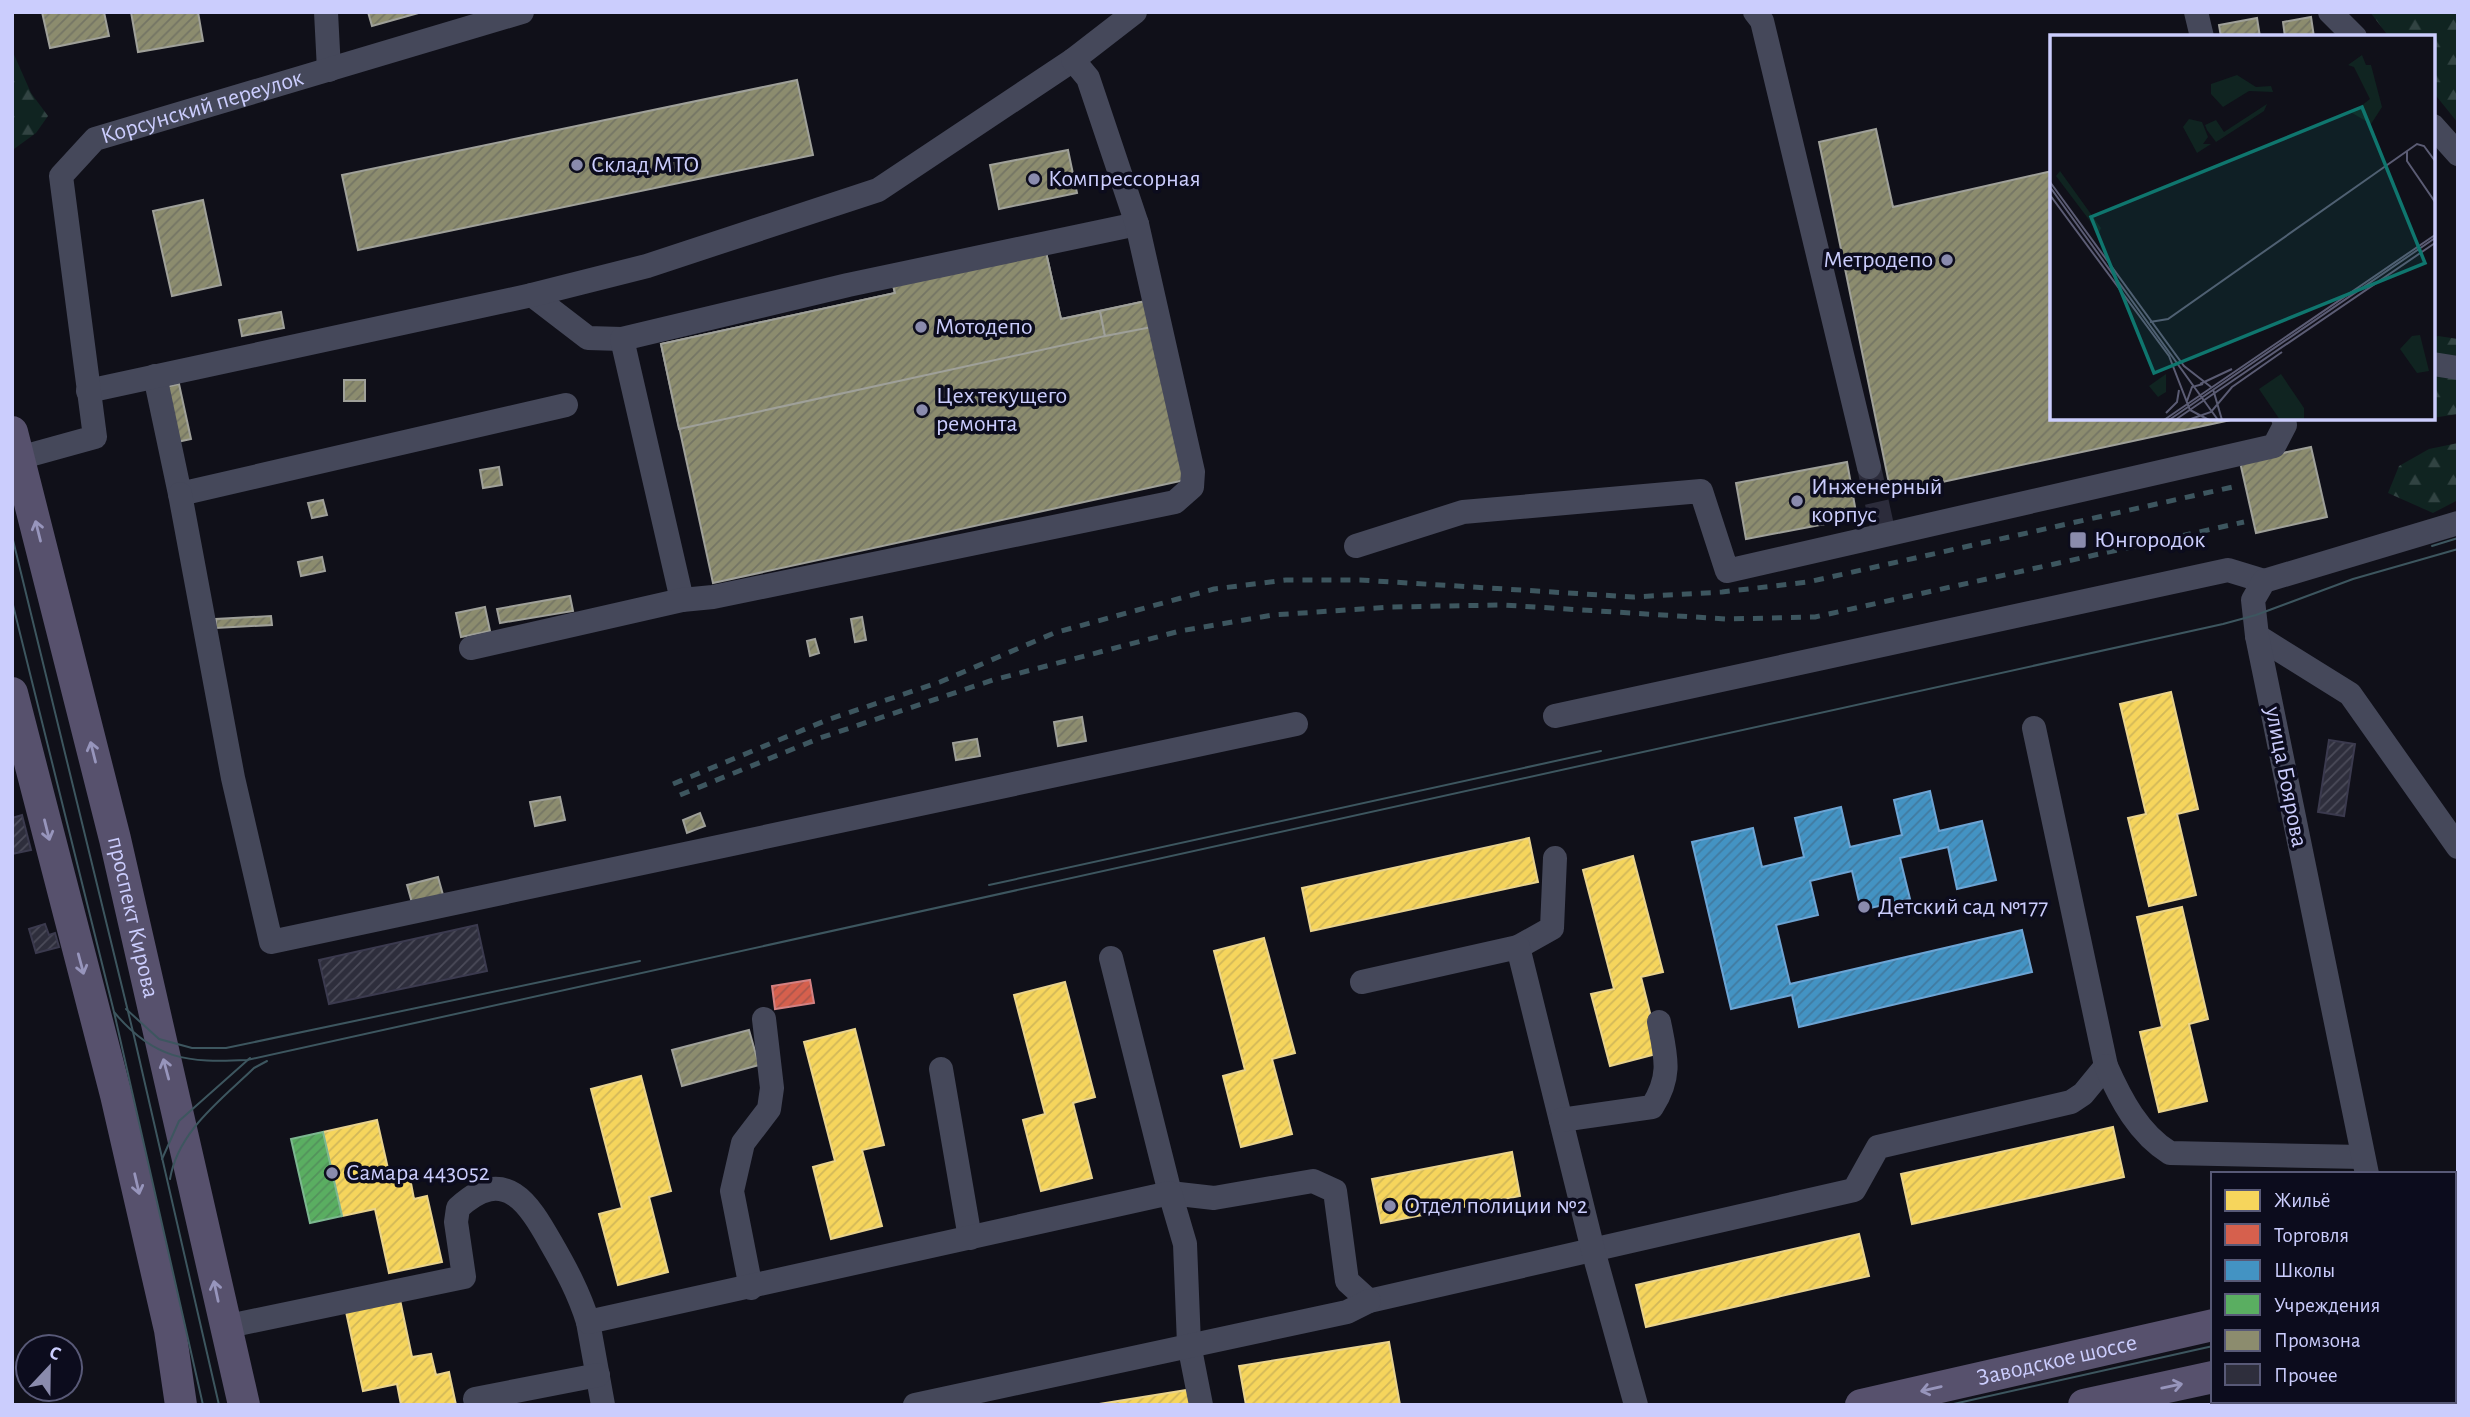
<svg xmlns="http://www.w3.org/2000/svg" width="2470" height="1417" font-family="'Alegreya Sans',sans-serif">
	<defs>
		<pattern id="forest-firs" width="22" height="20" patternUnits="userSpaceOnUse" patternTransform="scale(1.75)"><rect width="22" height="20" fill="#102421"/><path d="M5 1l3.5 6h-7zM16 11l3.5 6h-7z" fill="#314342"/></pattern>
		<pattern id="homes-hatch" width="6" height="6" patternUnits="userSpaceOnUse" patternTransform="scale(1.75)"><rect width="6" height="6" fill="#f6d55c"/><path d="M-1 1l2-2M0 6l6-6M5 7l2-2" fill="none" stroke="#d1b759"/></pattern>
		<pattern id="shops-hatch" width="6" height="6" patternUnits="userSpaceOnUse" patternTransform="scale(1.75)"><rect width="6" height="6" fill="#d6604d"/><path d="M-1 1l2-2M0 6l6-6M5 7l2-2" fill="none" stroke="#a8564d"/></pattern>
		<pattern id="schools-hatch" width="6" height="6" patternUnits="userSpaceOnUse" patternTransform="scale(1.75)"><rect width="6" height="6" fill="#4393c3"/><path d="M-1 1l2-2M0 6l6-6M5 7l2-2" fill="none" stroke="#417a9f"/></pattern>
		<pattern id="public-hatch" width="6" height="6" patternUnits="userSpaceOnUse" patternTransform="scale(1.75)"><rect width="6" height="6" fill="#5aae61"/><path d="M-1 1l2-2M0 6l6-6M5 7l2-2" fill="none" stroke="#53925c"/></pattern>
		<pattern id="industry-hatch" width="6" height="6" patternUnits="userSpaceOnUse" patternTransform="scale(1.75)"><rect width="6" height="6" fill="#8c8c6e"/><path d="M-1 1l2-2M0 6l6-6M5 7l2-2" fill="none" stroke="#747564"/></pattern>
		<pattern id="building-hatch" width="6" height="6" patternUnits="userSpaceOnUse" patternTransform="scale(1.75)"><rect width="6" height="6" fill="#2e2e3c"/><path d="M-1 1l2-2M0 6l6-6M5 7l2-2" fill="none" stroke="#4b4b59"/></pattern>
	</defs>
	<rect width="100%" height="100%" fill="#101019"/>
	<!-- forest -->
	<g fill="url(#forest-firs)">
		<polygon points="2370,12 2458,12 2458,123 2433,92 2433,37 2389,37"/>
		<polygon points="12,50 31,93 48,116 36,133 14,149"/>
		<polygon points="2438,336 2458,339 2458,414 2432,418 2433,338"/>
		<polygon points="2458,443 2458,500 2433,513 2388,493 2399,466 2429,449"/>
	</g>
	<!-- homes -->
	<g fill="url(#homes-hatch)" stroke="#e9d38c" stroke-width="2">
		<polygon points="2171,692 2198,809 2177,814 2196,895 2149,906 2128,818 2146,814 2120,704"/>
		<polygon points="1529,838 1538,882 1311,931 1302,888"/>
		<polygon points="1633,856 1663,972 1641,977 1660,1053 1610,1066 1591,994 1614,989 1583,870"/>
		<polygon points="2182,907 2208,1019 2189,1024 2207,1101 2159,1112 2140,1032 2162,1027 2137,917"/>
		<polygon points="1264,938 1295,1053 1272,1059 1292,1134 1241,1147 1223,1076 1245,1070 1214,951"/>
		<polygon points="1065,982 1095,1097 1073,1103 1092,1178 1041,1191 1023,1120 1045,1114 1014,995"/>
		<polygon points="855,1029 884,1145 862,1150 882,1226 831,1239 813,1167 835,1161 804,1042"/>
		<polygon points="641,1076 671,1191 649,1197 668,1272 618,1285 599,1214 622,1208 591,1089"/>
		<polygon points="377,1120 391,1182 410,1178 414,1199 427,1196 442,1262 389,1273 375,1209 342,1216 323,1132"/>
		<polygon points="2113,1127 2124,1177 1912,1224 1901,1174"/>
		<polygon points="1512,1152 1520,1196 1381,1223 1372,1179"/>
		<polygon points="1859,1234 1869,1276 1646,1327 1636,1285"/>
		<polygon points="399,1295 412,1357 431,1354 436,1375 449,1372 456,1405 401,1405 397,1384 363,1391 345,1307"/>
		<polygon points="1389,1342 1400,1405 1246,1405 1239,1366"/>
		<polygon points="1193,1389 1195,1405 1093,1405"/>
	</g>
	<!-- shops -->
	<polygon fill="url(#shops-hatch)" stroke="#d38182" stroke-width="2" points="810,980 814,1003 775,1009 772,986"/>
	<!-- schools -->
	<polygon fill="url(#schools-hatch)" stroke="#6ca4d4" stroke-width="2" points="1930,791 1939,831 1982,821 1996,880 1957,889 1948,847 1900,858 1910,899 1861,910 1852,871 1810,881 1818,915 1776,925 1790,984 2022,930 2032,972 1799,1027 1792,995 1731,1009 1692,842 1753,828 1762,867 1804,857 1795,818 1841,807 1850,847 1902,835 1894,800"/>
	<!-- public -->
	<polygon fill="url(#public-hatch)" stroke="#7cb790" stroke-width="2" points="323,1132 342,1216 310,1223 291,1139"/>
	<!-- industry -->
	<g fill="url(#industry-hatch)" stroke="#9fa099" stroke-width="2">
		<polygon points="42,12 104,12 109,36 50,48"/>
		<polygon points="131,12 198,12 203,41 138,52"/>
		<polygon points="368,12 422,12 372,26"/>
		<polygon points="2311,17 2314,37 2285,37 2283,22"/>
		<polygon points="2257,18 2260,37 2221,37 2219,25"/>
		<polygon points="797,80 813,155 358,250 342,175"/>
		<polygon points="1876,129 1893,207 2052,171 2052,418 2240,418 1891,493 1819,142"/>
		<polygon points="1068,150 1077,193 999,209 990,165"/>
		<polygon points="203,200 221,285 172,296 153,211"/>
		<polygon points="1043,239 1061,319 1146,301 1185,480 713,583 661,344 895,293 890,273"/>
		<polygon points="1043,239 1061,319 1100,311 1105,336 679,429 661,344 895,293 890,273"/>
		<polygon points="1146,301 1152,327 1105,336 1100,311"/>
		<polygon points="281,312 284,328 242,336 239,320"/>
		<rect x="344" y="380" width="21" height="21"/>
		<polygon points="179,384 191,439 177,442 166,387"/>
		<polygon points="2311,447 2327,517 2256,533 2240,462"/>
		<polygon points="1847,462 1857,518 1746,539 1736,483"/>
		<polygon points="499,467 502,485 483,488 480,470"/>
		<polygon points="323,500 327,515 312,518 308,503"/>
		<polygon points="322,557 325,571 301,576 298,562"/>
		<polygon points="570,596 573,611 500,623 497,609"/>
		<polygon points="485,607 490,631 461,637 456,613"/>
		<polygon points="271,616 272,625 216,628 216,619"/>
		<polygon points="862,617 866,640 855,642 851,619"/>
		<polygon points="815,639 819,653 810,656 807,641"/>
		<polygon points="1082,717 1086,741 1058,746 1054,722"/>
		<polygon points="977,739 980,756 956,760 953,743"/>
		<polygon points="560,797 565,820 535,826 530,802"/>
		<polygon points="700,813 705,826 687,833 683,820"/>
		<polygon points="438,877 445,902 414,910 407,885"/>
		<polygon points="749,1030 759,1065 682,1086 672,1050"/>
	</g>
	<!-- building -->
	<g fill="url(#building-hatch)" stroke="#3b3a4e" stroke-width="2">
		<polygon points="2329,740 2355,744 2344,816 2318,812"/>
		<polygon points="22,815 31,850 12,854 12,818"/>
		<polygon points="45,924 49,935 55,933 59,947 36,953 29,929"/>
		<polygon points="477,925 487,971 329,1004 319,960"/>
	</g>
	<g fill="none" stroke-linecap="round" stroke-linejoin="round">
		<!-- minor-tunnel -->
		<polyline stroke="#2c2c3b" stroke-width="24" stroke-dasharray="24 12" stroke-linecap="butt" points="1869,467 1884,535"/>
		<!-- minor -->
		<g stroke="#45485a" stroke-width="24">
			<polyline points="326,12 329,70"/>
			<polyline points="1755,12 1762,21 1869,467"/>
			<polyline points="2196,12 2202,37"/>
			<polyline points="2330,12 2355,37"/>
			<polyline points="2433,126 2458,154"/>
			<polyline points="532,295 588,338 622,339"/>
			<polyline points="2433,364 2458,368"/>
			<polyline points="155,376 180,494 566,405"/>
			<polyline points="88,391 532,295 647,266 878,190 1073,60"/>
			<path id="s1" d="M19,458L95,437L61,176L95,139L522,12"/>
			<polyline points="180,494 233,778 271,942 1296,724"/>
			<polyline points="1356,546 1463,512 1701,491 1727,571 2274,446 2285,425 2283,418"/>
			<polyline points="682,600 622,339 848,285 1137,224"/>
			<polyline points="2257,636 2350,694 2458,847"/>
			<polyline points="471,648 682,600 713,597 1175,502 1192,487 1193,472 1137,224 1088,78 1073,60 1135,12"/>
			<polyline points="1555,716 2228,570 2264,581"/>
			<polyline points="1518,947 1552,928 1555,858"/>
			<polyline points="1111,958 1170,1193 1214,1198 1313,1181 1335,1191 1347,1281 1369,1301 1854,1190 1878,1147 2071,1102 2083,1094 2106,1066 2034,728"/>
			<polyline points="1362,982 1518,947 1593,1250 1636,1405"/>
			<path d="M2106,1066C2121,1100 2139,1134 2170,1153L2363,1157"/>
			<polyline points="941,1069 970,1238"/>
			<path d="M1561,1120L1652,1107C1672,1076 1666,1057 1659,1022"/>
			<polyline points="2367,1174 2257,636 2253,600 2264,581 2458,523"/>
			<polyline points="751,1288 732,1191 743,1143 769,1109 772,1088 764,1019"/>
			<polyline points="588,1322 603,1405"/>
			<path d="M224,1327L464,1277L456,1222L458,1208C505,1164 529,1204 551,1243C566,1269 579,1293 588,1322L1170,1193L1185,1244L1189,1344L1201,1405"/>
			<polyline points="475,1399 598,1375"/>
			<polyline points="915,1405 1347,1312 1369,1301"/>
		</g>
		<!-- major -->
		<g stroke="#57516d" stroke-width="32">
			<path id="s2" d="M12,432L115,839L244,1405"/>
			<polyline points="12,693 116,1095 170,1330 181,1405"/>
			<polyline points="2454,1271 2458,1270"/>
			<polyline points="2454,1326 2458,1326"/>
			<path id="s3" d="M1861,1405L2213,1325"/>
			<polyline points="2084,1405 2213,1377"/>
		</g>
		<!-- tram -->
		<g stroke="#3d565f" stroke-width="2">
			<polyline points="12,536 134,1036 219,1405"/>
			<polyline points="2432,546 2458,538"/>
			<polyline points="12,601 114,1012 203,1405"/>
			<polyline points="989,885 1601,751"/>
			<polyline points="126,1009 159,1039 192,1048 226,1048 640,961"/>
			<path d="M114,1012C154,1060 188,1063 247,1060L2223,624L2256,615L2353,579L2458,549"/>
			<polyline points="162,1159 179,1121 250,1058"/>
			<path d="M170,1179C178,1131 221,1100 254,1068L267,1061"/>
			<polyline points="2454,1292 2458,1291"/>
			<polyline points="1949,1405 2213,1346"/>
		</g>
		<!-- rail -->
		<g stroke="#3d565f" stroke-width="5" stroke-dasharray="10 9" stroke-linecap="butt">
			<polyline points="673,784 827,720 940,682 1054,633 1214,589 1286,580 1360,580 1633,597 1722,592 1808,582 2237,486"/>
			<polyline points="680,795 820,738 993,680 1180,631 1273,615 1391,607 1503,605 1726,619 1815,617 2244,522"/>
		</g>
	</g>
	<!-- one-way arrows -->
	<defs><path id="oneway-shaft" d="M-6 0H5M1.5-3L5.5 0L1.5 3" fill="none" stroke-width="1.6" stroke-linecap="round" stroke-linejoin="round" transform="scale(1.75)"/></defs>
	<g stroke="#9795bc">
		<use href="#oneway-shaft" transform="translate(38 531) rotate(-104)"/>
		<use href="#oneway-shaft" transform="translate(93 752) rotate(-104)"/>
		<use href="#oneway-shaft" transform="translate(47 830) rotate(76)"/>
		<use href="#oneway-shaft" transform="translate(81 964) rotate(75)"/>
		<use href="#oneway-shaft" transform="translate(166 1069) rotate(-105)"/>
		<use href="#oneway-shaft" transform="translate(137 1184) rotate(77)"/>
		<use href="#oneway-shaft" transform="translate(216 1291) rotate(-102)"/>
		<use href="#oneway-shaft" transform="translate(2172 1386) rotate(-12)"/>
		<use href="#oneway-shaft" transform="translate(1931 1389) rotate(167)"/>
	</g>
	<!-- markers -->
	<g fill="#8a8bad" stroke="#0c0c1d" stroke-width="2.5">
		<circle cx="577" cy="165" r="7"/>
		<circle cx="1034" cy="179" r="7"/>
		<circle cx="1947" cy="260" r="7"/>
		<circle cx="921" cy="327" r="7"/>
		<circle cx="922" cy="410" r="7"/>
		<circle cx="1797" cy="501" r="7"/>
		<rect x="2069" y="531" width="18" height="18" rx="3.5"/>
		<circle cx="1864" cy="907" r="7"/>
		<circle cx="332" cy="1173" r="7"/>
		<circle cx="1390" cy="1206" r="7"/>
	</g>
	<g text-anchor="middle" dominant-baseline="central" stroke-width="7" stroke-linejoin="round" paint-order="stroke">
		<!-- street labels -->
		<g font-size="24" fill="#cbcdfd" stroke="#0c0c1d">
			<text stroke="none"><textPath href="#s1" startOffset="504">Корсунский переулок</textPath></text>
			<text transform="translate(2286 777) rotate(79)">улица Боярова</text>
			<text stroke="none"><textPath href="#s2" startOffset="500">проспект Кирова</textPath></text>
			<text stroke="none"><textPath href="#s3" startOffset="201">Заводское шоссе</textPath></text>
		</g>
		<!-- poi labels -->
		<g font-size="24" fill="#cbcdfd" stroke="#0c0c1d" text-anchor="start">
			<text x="591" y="165">Склад МТО</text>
			<text x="1048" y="179">Компрессорная</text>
			<text x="1933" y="260" text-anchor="end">Метродепо</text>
			<text x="935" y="327">Мотодепо</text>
			<text x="936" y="396">Цех текущего<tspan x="936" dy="28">ремонта</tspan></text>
			<text x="1811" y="487">Инженерный<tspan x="1811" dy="28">корпус</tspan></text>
			<text x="2094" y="540">Юнгородок</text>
			<text x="1878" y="907">Детский сад №177</text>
			<text x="346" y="1173">Самара 443052</text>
			<text x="1404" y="1206">Отдел полиции №2</text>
		</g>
	</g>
	<!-- overview -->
	<g transform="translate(2050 35)">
		<rect width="385" height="385" fill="#101019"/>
		<path d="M116,339V357L108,362L99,351Z" fill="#102421"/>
		<path d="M312,20L316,30H321L332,72L321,89L302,78L320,64L304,32L298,30ZM187,40L206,52L221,51L223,57L199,56L173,72L161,59V49ZM217,69L214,76L166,107L157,95L155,90L166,85L174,97ZM139,84L152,87L158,102L153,109H161L147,118L133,92ZM10,136L51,193L49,198L6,141ZM370,300L379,336L367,338L350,314L362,301Z" fill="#102421"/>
		<path d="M231,339L254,373V385H230L209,354Z" fill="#102421"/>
		<path fill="none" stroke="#5b5c74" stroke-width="2" d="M357,116V126L385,167M0,147L134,331L161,352M0,152L168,385M0,160L119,321L140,375L159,385M100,287L118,284L367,109L374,111L385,126M150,349L182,334M163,354L172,385M137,366L142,352L153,349M116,378L127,367L129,355M114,385L385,200M119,385L385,203M125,385L385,208M138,385L161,377L182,352L232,317"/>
		<path fill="#0f766e" fill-opacity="0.15" stroke="#0f766e" stroke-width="3.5" d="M312,72L375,228L104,338L41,182Z"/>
		<rect width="385" height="385" fill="none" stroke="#cbcdfd" stroke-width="3.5"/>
	</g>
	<!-- border -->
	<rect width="2470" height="1417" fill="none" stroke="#cbcdfd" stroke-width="28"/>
	<!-- legend -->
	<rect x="2211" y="1172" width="245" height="231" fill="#0c0c1d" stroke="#585977" stroke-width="2"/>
	<rect x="2225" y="1190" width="35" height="21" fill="#f6d55c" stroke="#585977" stroke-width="2"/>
	<text x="2274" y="1207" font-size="21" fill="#cbcdfd">Жильё</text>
	<rect x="2225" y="1224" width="35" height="21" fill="#d6604d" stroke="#585977" stroke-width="2"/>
	<text x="2274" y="1242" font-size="21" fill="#cbcdfd">Торговля</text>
	<rect x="2225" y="1260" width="35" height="21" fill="#4393c3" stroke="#585977" stroke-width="2"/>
	<text x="2274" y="1277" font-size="21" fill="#cbcdfd">Школы</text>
	<rect x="2225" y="1294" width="35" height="21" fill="#5aae61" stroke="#585977" stroke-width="2"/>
	<text x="2274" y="1312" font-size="21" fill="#cbcdfd">Учреждения</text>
	<rect x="2225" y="1330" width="35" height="21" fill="#8c8c6e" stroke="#585977" stroke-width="2"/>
	<text x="2274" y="1347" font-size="21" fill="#cbcdfd">Промзона</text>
	<rect x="2225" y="1364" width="35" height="21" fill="#2e2e3c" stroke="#585977" stroke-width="2"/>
	<text x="2274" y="1382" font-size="21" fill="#cbcdfd">Прочее</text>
	<!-- north arrow -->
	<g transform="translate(49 1368) rotate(22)"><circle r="33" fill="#0c0c1d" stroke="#585977" stroke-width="2"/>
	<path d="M0-5L12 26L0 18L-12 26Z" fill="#8a8bad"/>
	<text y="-10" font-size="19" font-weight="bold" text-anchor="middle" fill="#cbcdfd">С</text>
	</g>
</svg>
